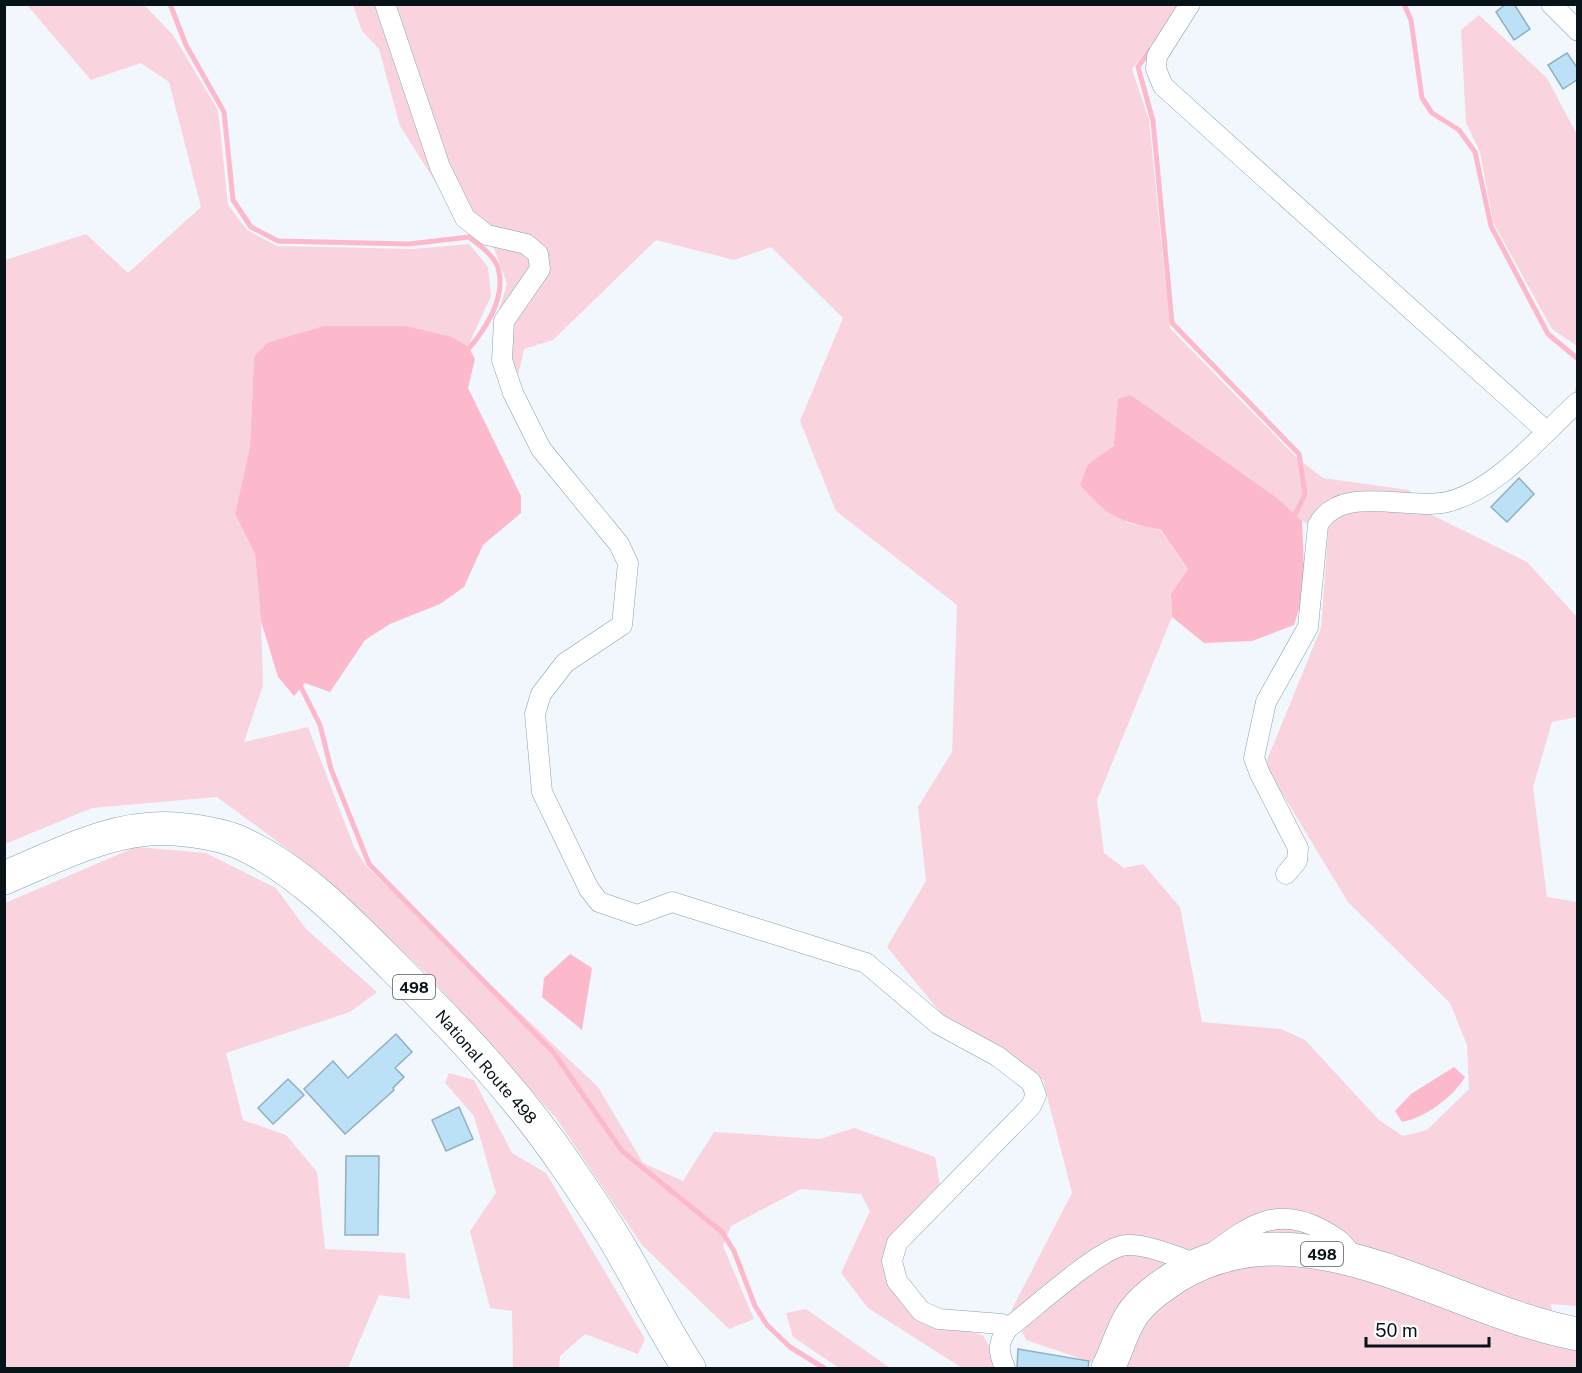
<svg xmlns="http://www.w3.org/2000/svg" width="1582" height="1373" font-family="'Public Sans',sans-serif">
	<rect width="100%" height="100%" fill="#f1f7fc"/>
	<!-- green -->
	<g fill="#f9d4de" fill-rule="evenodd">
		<polygon points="130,4 146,7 173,35 218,110 228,205 247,230 277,246 413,249 469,244 488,267 491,296 468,346 452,337 254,357 250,446 235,514 255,554 261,621 263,686 244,742 308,727 354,847 366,866 598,1087 643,1163 683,1181 714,1132 819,1139 854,1128 935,1157 940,1185 888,1241 916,1319 983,1335 1001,1368 962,1368 868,1308 841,1273 870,1211 861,1194 801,1189 731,1226 723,1246 754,1319 729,1329 642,1245 556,1118 428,975 309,865 217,797 92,808 5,844 5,260 86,234 128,273 201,207 169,82 141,63 91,80 27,5"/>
		<path d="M353,5H1183L1132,69L1149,120L1170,328L1295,456L1323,478L1409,490L1432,515L1527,562L1577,617V717L1552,722L1533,787L1547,897L1577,902V1306L1550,1304L1563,1342L1577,1346V1368H1108L1026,1340L1012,1309L1072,1193L1043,1080L944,1017L887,947L926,881L918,807L952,752L957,605L836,511L800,421L843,318L771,247L734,260L656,240L553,340L524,349L518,376L495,323L507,284L494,248L464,227L400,126L379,49L362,31ZM1131,395L1276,497L1302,521L1328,533L1321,628L1265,765L1348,902L1450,1003L1467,1045L1469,1089L1427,1130L1403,1136L1379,1120L1305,1040L1281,1029L1202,1022L1180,907L1143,864L1124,868L1104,853L1097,800L1172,617L1171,594L1188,569L1160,530L1127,523L1088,464L1114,447Z"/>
		<polygon points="1479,15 1547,78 1577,135 1577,346 1552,329 1493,222 1480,152 1466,123 1461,30"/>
		<polygon points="136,847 206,853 276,888 306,929 377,992 350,1012 226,1053 243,1120 286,1135 317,1172 325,1249 405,1253 410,1299 379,1295 348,1368 5,1368 5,903"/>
		<polygon points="449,1073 474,1080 512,1153 546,1173 645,1339 638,1354 585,1334 560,1356 559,1368 513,1368 512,1311 490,1308 470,1231 496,1193 474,1116 445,1083"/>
		<polygon points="806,1309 890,1368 839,1368 793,1337 786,1313"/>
	</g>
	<!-- water -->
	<g fill="#fdb9cc">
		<polygon points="324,326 405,326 452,337 468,346 475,359 468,388 521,496 521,513 483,545 464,587 440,604 390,624 365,640 330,692 305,683 294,696 278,677 261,621 255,554 235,514 250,446 254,357 267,343"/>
		<path d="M1131,395L1276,497L1302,521L1305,591L1294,625L1252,641L1204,643L1172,617L1171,594L1188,569L1161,530C1118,521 1110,518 1080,485L1088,464L1114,446L1118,399Z"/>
		<polygon points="570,954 592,968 582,1030 542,997 544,978"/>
		<path d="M1454,1067L1465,1077C1453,1097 1425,1118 1402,1122L1395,1111L1411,1094Z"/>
	</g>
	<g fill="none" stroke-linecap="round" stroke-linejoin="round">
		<!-- stream -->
		<g stroke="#fdb9cc" stroke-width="5">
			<path d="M170,4L186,45L224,112L233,200L251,227L278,241L409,244L469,237C480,246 497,257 499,272C505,301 484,331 466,352"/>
			<polyline points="1404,4 1411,20 1422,98 1432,113 1459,130 1475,152 1491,226 1548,334 1578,359"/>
			<polyline points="1150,50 1138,67 1153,121 1172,323 1299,454 1305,494 1293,519"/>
			<polyline points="1577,399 1578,389"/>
			<polyline points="299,683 320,725 331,769 369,864 554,1053 622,1151 722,1232 734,1251 755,1306 767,1325 790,1347 824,1368"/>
		</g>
	</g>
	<!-- building -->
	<g fill="#bce1f7" stroke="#8fb0c3" stroke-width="1.5">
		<polygon points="1506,4 1514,4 1530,29 1514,40 1496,12"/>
		<polygon points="1567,53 1578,69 1578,79 1563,89 1548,65"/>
		<polygon points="1519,478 1534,494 1507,522 1491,507"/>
		<polygon points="396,1034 412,1052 395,1068 404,1077 393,1088 394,1090 345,1134 304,1089 333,1061 348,1078"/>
		<polygon points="288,1079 304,1095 273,1124 258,1108"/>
		<polygon points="459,1107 473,1139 446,1151 432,1120"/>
		<polygon points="346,1156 379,1156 378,1235 345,1235"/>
		<polygon points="1018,1349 1089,1361 1088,1368 1017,1368"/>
	</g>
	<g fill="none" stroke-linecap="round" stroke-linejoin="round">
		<defs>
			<g id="minor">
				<polyline points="385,4 440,167 465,218 487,235 526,244 538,254 540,269 504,321 502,360 513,393 541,449 619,544 628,563 622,625 565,663 541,694 535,714 542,792 589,889 599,902 637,915 672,902 866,963 938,1024 997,1056 1031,1082 1036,1095 1031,1106 897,1243 892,1261 897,1281 921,1311 939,1319 1002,1324 1008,1328"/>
				<polyline points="1190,4 1157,56 1156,69 1163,86 1546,431"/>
				<polyline points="1551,4 1578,31"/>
				<path d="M1286,874L1297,861L1298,848L1260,774L1254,758L1266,702L1308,627L1318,525C1341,483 1409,511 1447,502C1497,490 1540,436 1578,402"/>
				<path d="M1005,1368C998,1351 997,1344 1008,1328C1032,1310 1096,1252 1121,1246C1140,1241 1178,1257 1197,1264C1240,1235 1268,1201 1321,1229C1339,1239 1344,1242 1354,1260"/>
			</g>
			<g id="trunk">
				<path d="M4,878C59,855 116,824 176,829C198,831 226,835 245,845C303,873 350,923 395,968C457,1030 517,1093 566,1165C586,1194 606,1223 623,1253C645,1291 665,1332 689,1368"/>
				<path d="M1108,1368C1116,1352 1121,1334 1130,1318C1141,1300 1160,1287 1177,1276C1305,1198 1450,1311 1578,1334"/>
			</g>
		</defs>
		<!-- minor casing -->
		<use href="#minor" stroke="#83a3b6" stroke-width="21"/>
		<!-- trunk casing -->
		<use href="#trunk" stroke="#83a3b6" stroke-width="34"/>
		<!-- minor -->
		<use href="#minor" stroke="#fff" stroke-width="20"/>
		<!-- trunk -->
		<use href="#trunk" stroke="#fff" stroke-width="33"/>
	</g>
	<g text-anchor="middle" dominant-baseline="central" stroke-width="4.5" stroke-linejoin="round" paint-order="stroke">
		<!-- shield labels -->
		<g fill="#fff" stroke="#515a5e" stroke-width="1.5">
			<rect x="393" y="975" width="42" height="24" rx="4.5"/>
			<rect x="1301" y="1242" width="42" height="24" rx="4.5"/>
		</g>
		<g font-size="15" font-weight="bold" fill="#071319">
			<text x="414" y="987">498</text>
			<text x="1322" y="1254">498</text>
		</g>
		<!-- street labels -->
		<g font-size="16" fill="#071319" stroke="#fff">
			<text transform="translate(486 1067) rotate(49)">National Route 498</text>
		</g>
	</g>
	<!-- border -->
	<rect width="1582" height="1373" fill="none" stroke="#071319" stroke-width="12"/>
	<!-- scale -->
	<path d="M1366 1337v9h123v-9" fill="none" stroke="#071319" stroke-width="3"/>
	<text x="1375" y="1337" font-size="18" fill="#071319" stroke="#ffffff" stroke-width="4.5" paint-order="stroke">50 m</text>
</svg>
